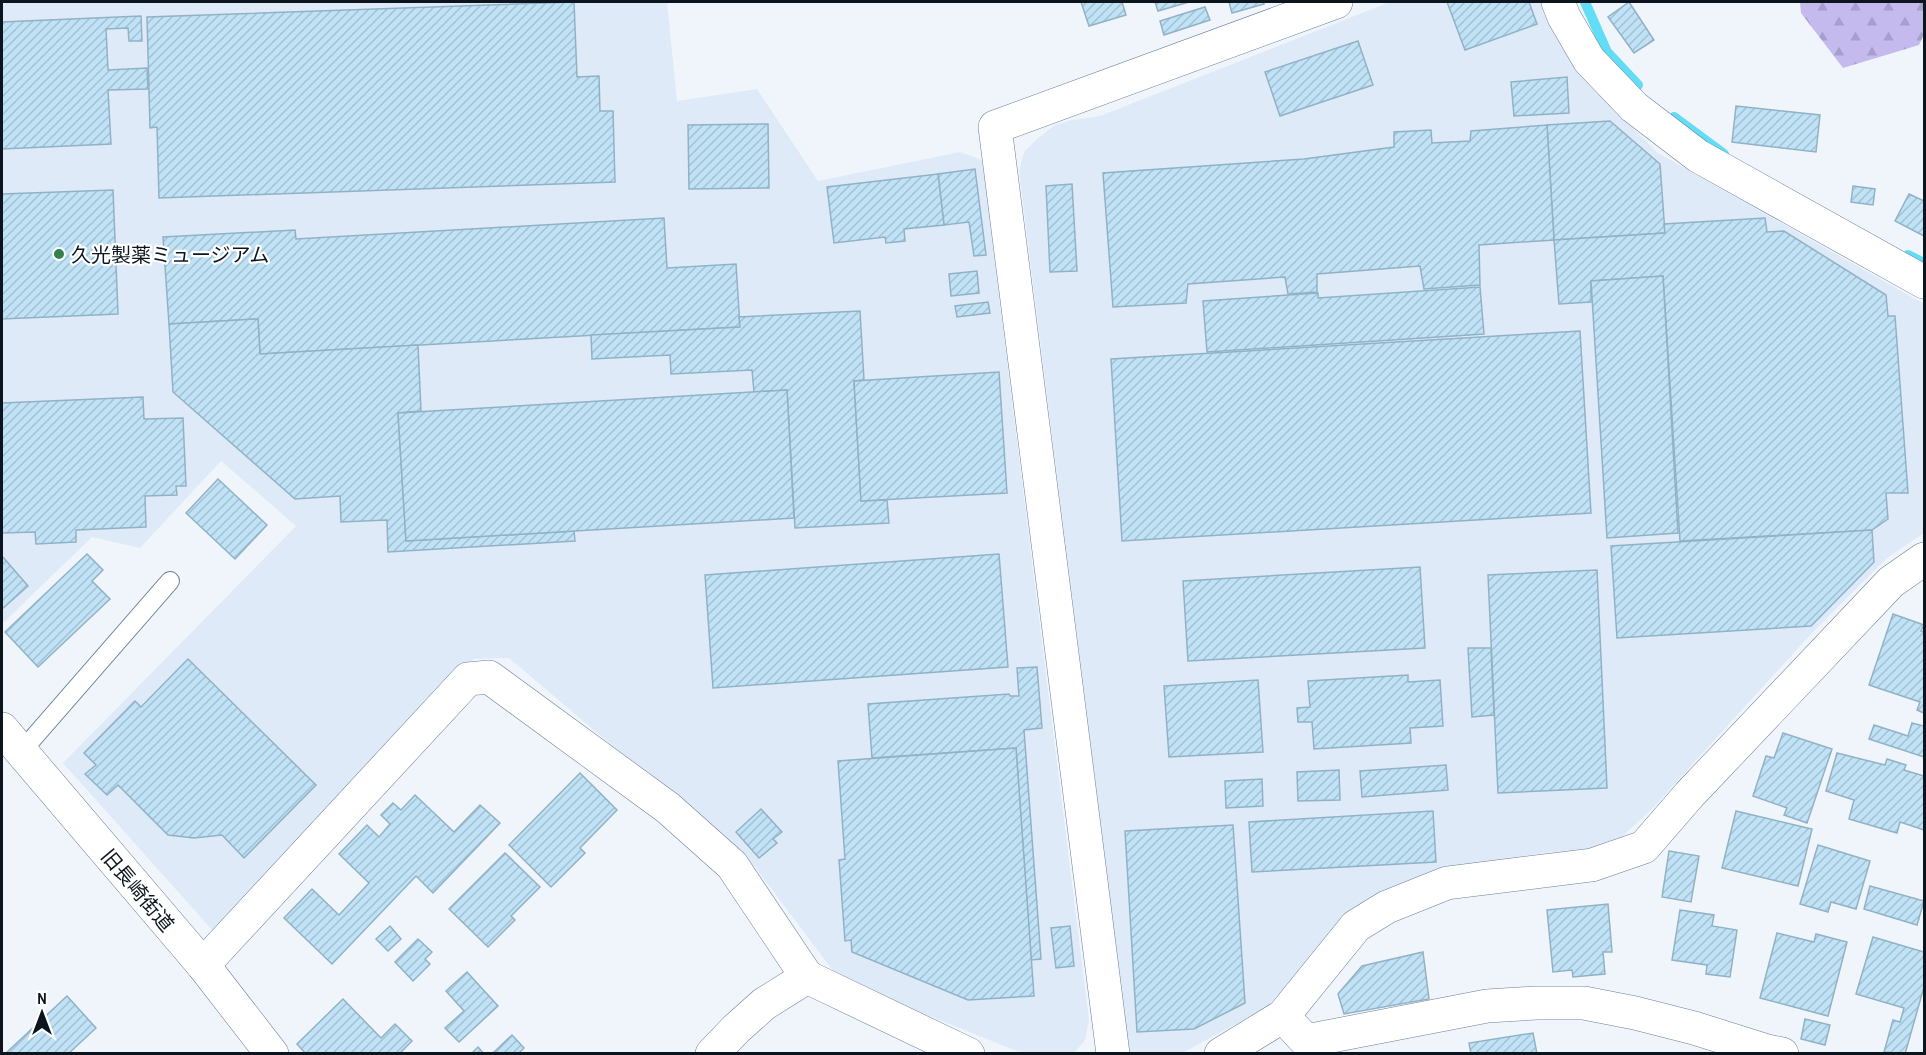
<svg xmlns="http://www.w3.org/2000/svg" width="1926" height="1055" font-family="'Archivo Narrow','Noto Sans JP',sans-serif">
	<defs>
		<pattern id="forest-firs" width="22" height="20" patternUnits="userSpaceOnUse" patternTransform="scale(1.5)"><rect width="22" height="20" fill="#c4baed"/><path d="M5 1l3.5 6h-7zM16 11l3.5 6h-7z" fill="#a79fcb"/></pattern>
		<pattern id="building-hatch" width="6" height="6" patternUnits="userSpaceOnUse" patternTransform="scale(1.5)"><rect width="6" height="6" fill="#c0e2f6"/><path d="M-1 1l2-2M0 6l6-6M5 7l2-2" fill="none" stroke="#a4c1d2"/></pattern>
	</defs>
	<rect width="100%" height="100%" fill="#f0f5fb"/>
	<!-- built -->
	<g fill="#dfeaf8">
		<polygon points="2,2 667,2 677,101 757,89 818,181 960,152 982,160 1089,1020 1085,1040 1075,1052 1022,1053 840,980 755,867 509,658 473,659 222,931 213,931 63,763 296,526 221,461 140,548 92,537 2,624"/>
		<polygon points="1390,2 1543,2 1554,29 1580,76 1658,153 1924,304 1924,533 1887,558 1810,635 1650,811 1618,840 1594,849 1543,853 1468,865 1299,971 1266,1008 1182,1053 1129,1053 1019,171 1024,152 1037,139 1055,125 1072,120 1100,116"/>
	</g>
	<!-- forest -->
	<polygon fill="url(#forest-firs)" points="1800,2 1924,2 1924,34 1919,45 1843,68 1801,13"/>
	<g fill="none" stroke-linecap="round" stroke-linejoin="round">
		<!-- stream -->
		<g stroke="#62ddf6" stroke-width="10">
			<polyline points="1585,2 1607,52 1638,85"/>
			<polyline points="1674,117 1724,154"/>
			<polyline points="1908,255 1924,263"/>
		</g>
	</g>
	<!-- building -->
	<g fill="url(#building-hatch)" stroke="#91b2c5" stroke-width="1.5">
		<polygon points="574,2 577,77 599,76 600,111 613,111 615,182 159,198 157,127 150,128 147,17"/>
		<polygon points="1081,2 1122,2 1126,15 1089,26"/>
		<polygon points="1155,2 1189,2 1158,11"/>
		<polygon points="1229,2 1263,2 1264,4 1232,13"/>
		<polygon points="1447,2 1529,2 1537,24 1465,50"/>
		<polygon points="1629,2 1654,40 1634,53 1608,17"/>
		<polygon points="1205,7 1210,20 1164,35 1160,21"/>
		<polygon points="141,16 142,41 129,41 128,28 106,29 108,70 147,68 148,89 108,90 111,144 2,149 2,22"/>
		<polygon points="1358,41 1373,85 1280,116 1265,72"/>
		<polygon points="1567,77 1569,113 1514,116 1511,82"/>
		<polygon points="1736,106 1820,115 1816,152 1732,142"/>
		<polygon points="1610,121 1660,164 1665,233 1554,240 1547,125"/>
		<polygon points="768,124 769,188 689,189 688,125"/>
		<polygon points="1547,125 1554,240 1479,245 1480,285 1424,289 1420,266 1317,274 1317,292 1288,294 1285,277 1188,284 1186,303 1113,307 1103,173 1304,159 1394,147 1394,132 1431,130 1432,143 1470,141 1471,131"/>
		<polygon points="975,169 986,255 974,256 969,222 944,225 938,174"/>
		<polygon points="938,174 944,225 904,229 905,241 886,243 885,237 834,243 827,187"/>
		<polygon points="1072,184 1077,271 1050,272 1046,186"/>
		<polygon points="1853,186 1875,189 1873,205 1851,202"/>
		<polygon points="113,190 118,314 2,319 2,194"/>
		<polygon points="1909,194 1924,201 1924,236 1895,221"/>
		<polygon points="664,218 667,268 736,264 740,327 260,354 258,319 169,324 163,237 295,230 296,239"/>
		<polygon points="1765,218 1767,232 1784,231 1886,295 1888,316 1895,316 1908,493 1886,493 1888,519 1872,530 1680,541 1663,276 1591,281 1591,302 1559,304 1554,240 1665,233 1664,224"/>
		<polygon points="977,271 979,293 951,296 949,274"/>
		<polygon points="1663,276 1678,533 1607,538 1591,281"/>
		<polygon points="1480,287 1484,334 1207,352 1203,301 1318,293 1318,298"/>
		<polygon points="988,302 990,313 957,317 955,306"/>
		<polygon points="860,311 864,380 854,381 861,501 887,500 889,523 795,528 787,390 754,392 752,370 671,374 670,355 592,359 591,335 740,327 739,317"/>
		<polygon points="258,319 260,354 418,345 421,411 398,413 406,541 574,531 575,541 388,552 387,520 341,522 340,496 295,499 173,392 169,324"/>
		<polygon points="1580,331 1591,513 1122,541 1111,359"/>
		<polygon points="999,372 1007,493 861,501 854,381"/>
		<polygon points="787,390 794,518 406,541 398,413"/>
		<polygon points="143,397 144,419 183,418 186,486 176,486 177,495 145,496 146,527 76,530 76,542 36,544 35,532 2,533 2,403"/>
		<polygon points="218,479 267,525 235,559 186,513"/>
		<polygon points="1872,530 1874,562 1811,626 1617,638 1611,546"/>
		<polygon points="87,554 103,570 92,581 110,599 38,667 5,632"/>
		<polygon points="999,554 1008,667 713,688 705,575"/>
		<polygon points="2,556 28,586 2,609"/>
		<polygon points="1420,567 1425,648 1188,661 1183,581"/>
		<polygon points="1597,570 1607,788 1498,793 1488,575"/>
		<polygon points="1893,614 1924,625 1921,631 1924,632 1924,713 1917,710 1920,702 1869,685"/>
		<polygon points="1468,648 1491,648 1494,715 1472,717"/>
		<polygon points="188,659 316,785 244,858 222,835 194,838 168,835 118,785 107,795 85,774 96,765 84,753 135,701 141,707"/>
		<polygon points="1037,667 1042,728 1024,730 1041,959 1031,960 1016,748 872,758 868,704 1009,694 1010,696 1019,696 1017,668"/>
		<polygon points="1408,675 1408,682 1440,680 1443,726 1410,728 1411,743 1314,749 1312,722 1298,722 1297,708 1310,707 1308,681"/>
		<polygon points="1258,680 1263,752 1169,757 1164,686"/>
		<polygon points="1912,723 1924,726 1924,757 1869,739 1874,725 1908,736"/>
		<polygon points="1783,733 1832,749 1807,823 1784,815 1787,808 1753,796 1766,756 1774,758"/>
		<polygon points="1016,748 1034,996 968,1000 852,952 851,940 845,941 839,860 845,859 838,761"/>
		<polygon points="1837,753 1885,765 1887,759 1906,765 1904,770 1924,776 1924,830 1900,822 1897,833 1849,819 1854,800 1826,791"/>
		<polygon points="1446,765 1448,790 1362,797 1360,771"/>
		<polygon points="1339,770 1340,800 1298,801 1297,772"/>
		<polygon points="580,773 617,810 580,848 585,853 551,887 509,845"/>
		<polygon points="1262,779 1263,806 1226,808 1225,781"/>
		<polygon points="415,795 454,832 480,805 500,823 433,893 416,876 332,964 284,918 312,889 339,915 369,883 339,854 367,825 379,837 390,824 381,815 393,803 401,810"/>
		<polygon points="761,809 782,832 773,839 777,843 759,858 736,832"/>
		<polygon points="1433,811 1436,862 1252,872 1249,822"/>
		<polygon points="1736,811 1812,829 1798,886 1722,868"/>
		<polygon points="1233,825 1245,1003 1194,1029 1137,1032 1125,831"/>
		<polygon points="1818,845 1870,861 1856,909 1831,902 1828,912 1800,904"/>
		<polygon points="1669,851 1699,856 1691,902 1662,897"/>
		<polygon points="505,853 540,887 511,916 515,920 488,947 449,909"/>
		<polygon points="1870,886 1924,901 1917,925 1864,909"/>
		<polygon points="1608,904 1612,952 1603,952 1605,974 1573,977 1572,970 1553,972 1547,910"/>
		<polygon points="1680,910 1714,915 1712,926 1737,930 1730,977 1706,974 1707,965 1672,960"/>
		<polygon points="390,926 401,939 388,951 376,939"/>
		<polygon points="1070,926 1074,966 1056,968 1051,928"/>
		<polygon points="1777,933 1814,942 1816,934 1847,942 1828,1016 1760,998"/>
		<polygon points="1873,937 1924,952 1924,987 1905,1054 1884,1052 1893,1020 1900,1022 1904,1008 1856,994"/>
		<polygon points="418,939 432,952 425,959 430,964 413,981 395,962"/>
		<polygon points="1423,952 1429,999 1344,1014 1338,994 1362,966"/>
		<polygon points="467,972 498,1006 459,1042 445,1028 464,1011 446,991"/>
		<polygon points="67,996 96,1028 68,1054 5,1054"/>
		<polygon points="343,999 381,1038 395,1024 412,1041 399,1054 306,1054 297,1044"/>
		<polygon points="1805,1019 1830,1025 1825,1045 1801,1039"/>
		<polygon points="1533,1033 1537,1054 1471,1054 1469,1043"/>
		<polygon points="512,1035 524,1048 518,1054 492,1054"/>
		<polygon points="478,1047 484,1054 471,1054"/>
	</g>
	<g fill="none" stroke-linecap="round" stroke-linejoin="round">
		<defs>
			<polyline id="lane" points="21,752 170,581"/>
			<g id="street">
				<polyline points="1558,2 1564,17 1589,60 1634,107 1698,156 1924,282"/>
				<polyline points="2,729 203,965 272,1054"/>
				<polyline points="203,965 468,679 489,677 668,808 732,865 807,977"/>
				<polyline points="1283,1016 1306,1041 1487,1006 1536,1003 1584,1003 1635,1013 1694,1028 1767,1051 1782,1054"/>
				<polyline points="712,1054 736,1029 764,1004 807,977 968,1054"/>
				<polyline points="1113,1054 995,127 1336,2"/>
				<polyline points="1221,1054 1283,1016 1356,926 1387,907 1447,883 1592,865 1644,847 1689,795 1891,582 1924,559"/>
			</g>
		</defs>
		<!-- lane casing -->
		<use href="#lane" stroke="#6a7f98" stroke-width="20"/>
		<!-- street casing -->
		<use href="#street" stroke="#6a7f98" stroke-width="34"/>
		<!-- lane -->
		<use href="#lane" stroke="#fff" stroke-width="18"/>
		<!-- street -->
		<use href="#street" stroke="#fff" stroke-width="33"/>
	</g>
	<!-- markers -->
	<circle fill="#34804f" stroke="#fff" stroke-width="2" cx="59" cy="254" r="6"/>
	<g text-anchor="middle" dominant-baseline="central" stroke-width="4.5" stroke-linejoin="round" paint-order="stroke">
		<!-- poi labels -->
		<g font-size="20" fill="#0c141d" stroke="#fff" text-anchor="start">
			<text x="71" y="254">久光製薬ミュージアム</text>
		</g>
		<!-- street labels -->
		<g font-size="20" fill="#0c141d" stroke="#fff">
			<text transform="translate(138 890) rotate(50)">旧長崎街道</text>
		</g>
	</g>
	<!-- border -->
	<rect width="1926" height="1055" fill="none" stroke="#0c141d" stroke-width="6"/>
	<!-- north arrow -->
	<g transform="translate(42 1013)" stroke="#ffffff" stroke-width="4.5" paint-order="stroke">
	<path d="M0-4.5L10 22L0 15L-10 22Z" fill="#0c141d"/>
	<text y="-9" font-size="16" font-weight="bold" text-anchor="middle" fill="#0c141d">N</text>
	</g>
</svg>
